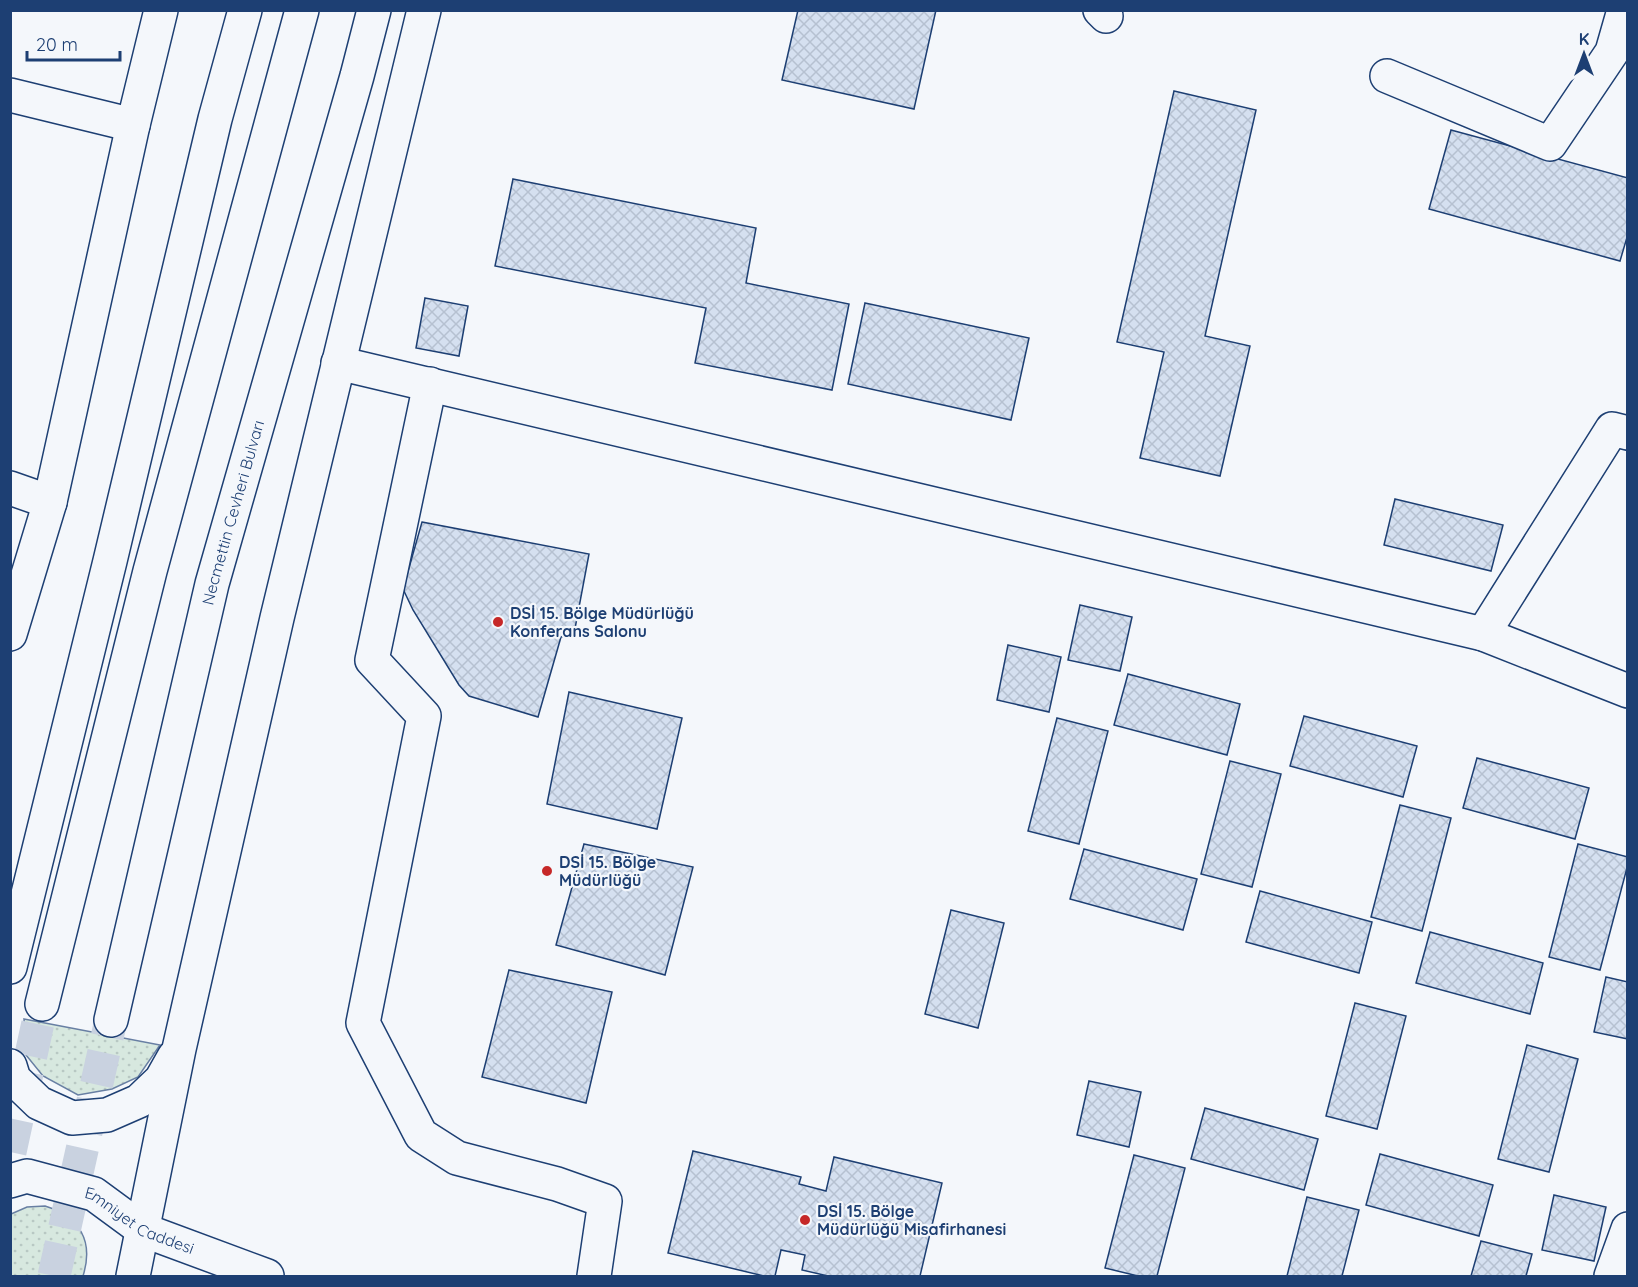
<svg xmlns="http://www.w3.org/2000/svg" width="1638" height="1287" font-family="Quicksand,sans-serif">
	<defs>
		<pattern id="grass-dots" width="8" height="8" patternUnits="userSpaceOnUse" patternTransform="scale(1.5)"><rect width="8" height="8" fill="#d7e8df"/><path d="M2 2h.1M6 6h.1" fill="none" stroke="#b8c8c3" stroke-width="1.8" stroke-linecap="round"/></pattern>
		<pattern id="building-cross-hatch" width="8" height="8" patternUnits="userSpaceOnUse" patternTransform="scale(1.5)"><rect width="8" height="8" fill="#d5e0f0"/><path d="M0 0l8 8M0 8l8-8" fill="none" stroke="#b6c1d1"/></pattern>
	</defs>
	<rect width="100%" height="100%" fill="#f4f7fb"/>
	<!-- grass -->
	<g fill="url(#grass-dots)" stroke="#687fa3" stroke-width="1.5">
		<polygon points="24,1019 160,1045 138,1077 112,1089 78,1095 43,1076 26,1055"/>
		<path d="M45,1206C80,1217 94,1241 83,1276H11V1214L27,1207Z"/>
	</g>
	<!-- building -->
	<g fill="url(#building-cross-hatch)" stroke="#1d3f73" stroke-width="1.5">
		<polygon points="798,10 936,10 914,109 782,80"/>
		<polygon points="1174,91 1256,110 1205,336 1250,346 1220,476 1140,458 1164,352 1117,342"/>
		<polygon points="1451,130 1628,178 1628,234 1620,261 1429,209"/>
		<polygon points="513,179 756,228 746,283 849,304 832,390 695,363 706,308 495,266"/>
		<polygon points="425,298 468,306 459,356 416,348"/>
		<polygon points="865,303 1029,338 1011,420 848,384"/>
		<polygon points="1395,499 1503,525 1491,571 1384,545"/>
		<polygon points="422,522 589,554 574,634 561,637 538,717 469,696 459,685 413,610 403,589"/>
		<polygon points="1080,605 1132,617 1120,671 1068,660"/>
		<polygon points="1008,645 1061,657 1049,712 997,700"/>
		<polygon points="1128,674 1240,704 1227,755 1114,725"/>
		<polygon points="569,692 682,718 657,829 547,804"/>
		<polygon points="1304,716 1417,746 1403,797 1290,766"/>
		<polygon points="1057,718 1108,731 1079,844 1028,831"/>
		<polygon points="1477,758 1589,788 1575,839 1463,808"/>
		<polygon points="1230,761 1281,774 1252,887 1201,874"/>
		<polygon points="1400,805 1451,818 1422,931 1371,917"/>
		<polygon points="584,844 693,867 665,975 556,945"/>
		<polygon points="1578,844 1628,857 1628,864 1600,970 1549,957"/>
		<polygon points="1084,849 1197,879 1183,930 1070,899"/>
		<polygon points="1260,891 1372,922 1359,973 1246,942"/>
		<polygon points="951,910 1004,923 978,1028 925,1014"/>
		<polygon points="1430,932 1543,963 1530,1014 1416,983"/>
		<polygon points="509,970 612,992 586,1103 482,1077"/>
		<polygon points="1606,977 1628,982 1628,1039 1594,1032"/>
		<polygon points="1355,1003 1406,1016 1377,1129 1326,1116"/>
		<polygon points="1527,1045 1578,1059 1549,1172 1498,1159"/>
		<polygon points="1089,1081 1141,1092 1129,1147 1077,1135"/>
		<polygon points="1205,1108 1318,1139 1304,1190 1191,1159"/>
		<polygon points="693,1151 801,1177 799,1184 826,1191 834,1157 942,1183 920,1276 828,1276 802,1270 805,1255 781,1250 775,1276 764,1276 668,1253"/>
		<polygon points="1380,1154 1493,1185 1479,1236 1366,1205"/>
		<polygon points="1134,1155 1185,1168 1157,1276 1138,1276 1105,1268"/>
		<polygon points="1554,1195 1606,1207 1594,1261 1542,1250"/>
		<polygon points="1307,1197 1359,1210 1342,1276 1287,1276"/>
		<polygon points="1481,1241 1532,1254 1526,1276 1471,1276"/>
	</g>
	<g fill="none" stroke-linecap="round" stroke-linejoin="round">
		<!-- major-tunnel -->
		<g stroke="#c9d2e0" stroke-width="33" stroke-dasharray="33 16" stroke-linecap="butt">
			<polyline points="10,1152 42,1004"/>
			<polyline points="54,1276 111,1020"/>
		</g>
		<defs>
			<g id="minor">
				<polyline points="1100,10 1106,16"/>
				<polyline points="1387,76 1550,144 1612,52 1624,10"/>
				<polyline points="10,95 133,125"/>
				<polyline points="338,363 1483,634 1628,691"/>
				<polyline points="430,384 372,660 424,716 363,1023 421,1135 457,1158 557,1184 605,1201 594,1276"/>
				<polyline points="10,488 50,502"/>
				<polyline points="10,634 50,502 133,125 161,10"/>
				<polyline points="1483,634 1612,429 1628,433"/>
				<polyline points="1611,1276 1628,1229"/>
			</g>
			<g id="major">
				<polyline points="10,967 110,561 215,119 245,10"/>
				<polyline points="42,1004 150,571 302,10"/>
				<path id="s1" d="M111,1020L212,584L357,76L374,10"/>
				<polyline points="10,1066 14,1079 39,1103 72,1118 107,1115 139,1101 161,1080 174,1057"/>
				<path id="s2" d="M10,1181L27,1176L94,1194L143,1230L267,1276"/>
				<polyline points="133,1276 179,1049 277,618 424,10"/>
			</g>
		</defs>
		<!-- minor casing -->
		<use href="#minor" stroke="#1d3f73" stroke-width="36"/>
		<!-- major casing -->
		<use href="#major" stroke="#1d3f73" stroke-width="36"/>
		<!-- minor -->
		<use href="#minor" stroke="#f4f7fb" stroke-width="33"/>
		<!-- major -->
		<use href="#major" stroke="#f4f7fb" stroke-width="33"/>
	</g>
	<!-- markers -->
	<g fill="#c62828" stroke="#f4f7fb" stroke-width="2">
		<circle cx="498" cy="622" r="6"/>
		<circle cx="547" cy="871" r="6"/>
		<circle cx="805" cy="1220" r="6"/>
	</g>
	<g text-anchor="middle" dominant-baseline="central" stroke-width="4.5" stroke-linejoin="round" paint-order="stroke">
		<!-- street labels -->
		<g font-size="16" fill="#1d3f73" stroke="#f4f7fb">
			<text stroke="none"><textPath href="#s1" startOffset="522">Necmettin Cevheri Bulvarı</textPath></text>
			<text stroke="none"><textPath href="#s2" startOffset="140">Emniyet Caddesi</textPath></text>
		</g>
		<!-- poi labels -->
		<g font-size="16" font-weight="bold" fill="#1d3f73" stroke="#f4f7fb" text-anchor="start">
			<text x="510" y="613">DSİ 15. Bölge Müdürlüğü<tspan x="510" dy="18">Konferans Salonu</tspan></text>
			<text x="559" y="862">DSİ 15. Bölge<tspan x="559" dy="18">Müdürlüğü</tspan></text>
			<text x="817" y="1211">DSİ 15. Bölge<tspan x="817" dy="18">Müdürlüğü Misafirhanesi</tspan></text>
		</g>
	</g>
	<!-- border -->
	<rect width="1638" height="1287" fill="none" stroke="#1d3f73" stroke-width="24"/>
	<!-- north arrow -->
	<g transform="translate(1584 54)" stroke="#f4f7fb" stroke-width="4.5" paint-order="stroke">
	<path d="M0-4.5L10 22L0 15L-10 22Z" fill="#1d3f73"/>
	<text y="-9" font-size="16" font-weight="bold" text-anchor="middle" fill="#1d3f73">K</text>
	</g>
	<!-- scale -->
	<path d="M27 51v9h93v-9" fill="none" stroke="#1d3f73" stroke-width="3"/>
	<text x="36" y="51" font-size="18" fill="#1d3f73" stroke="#f4f7fb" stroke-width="4.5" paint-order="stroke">20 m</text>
</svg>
